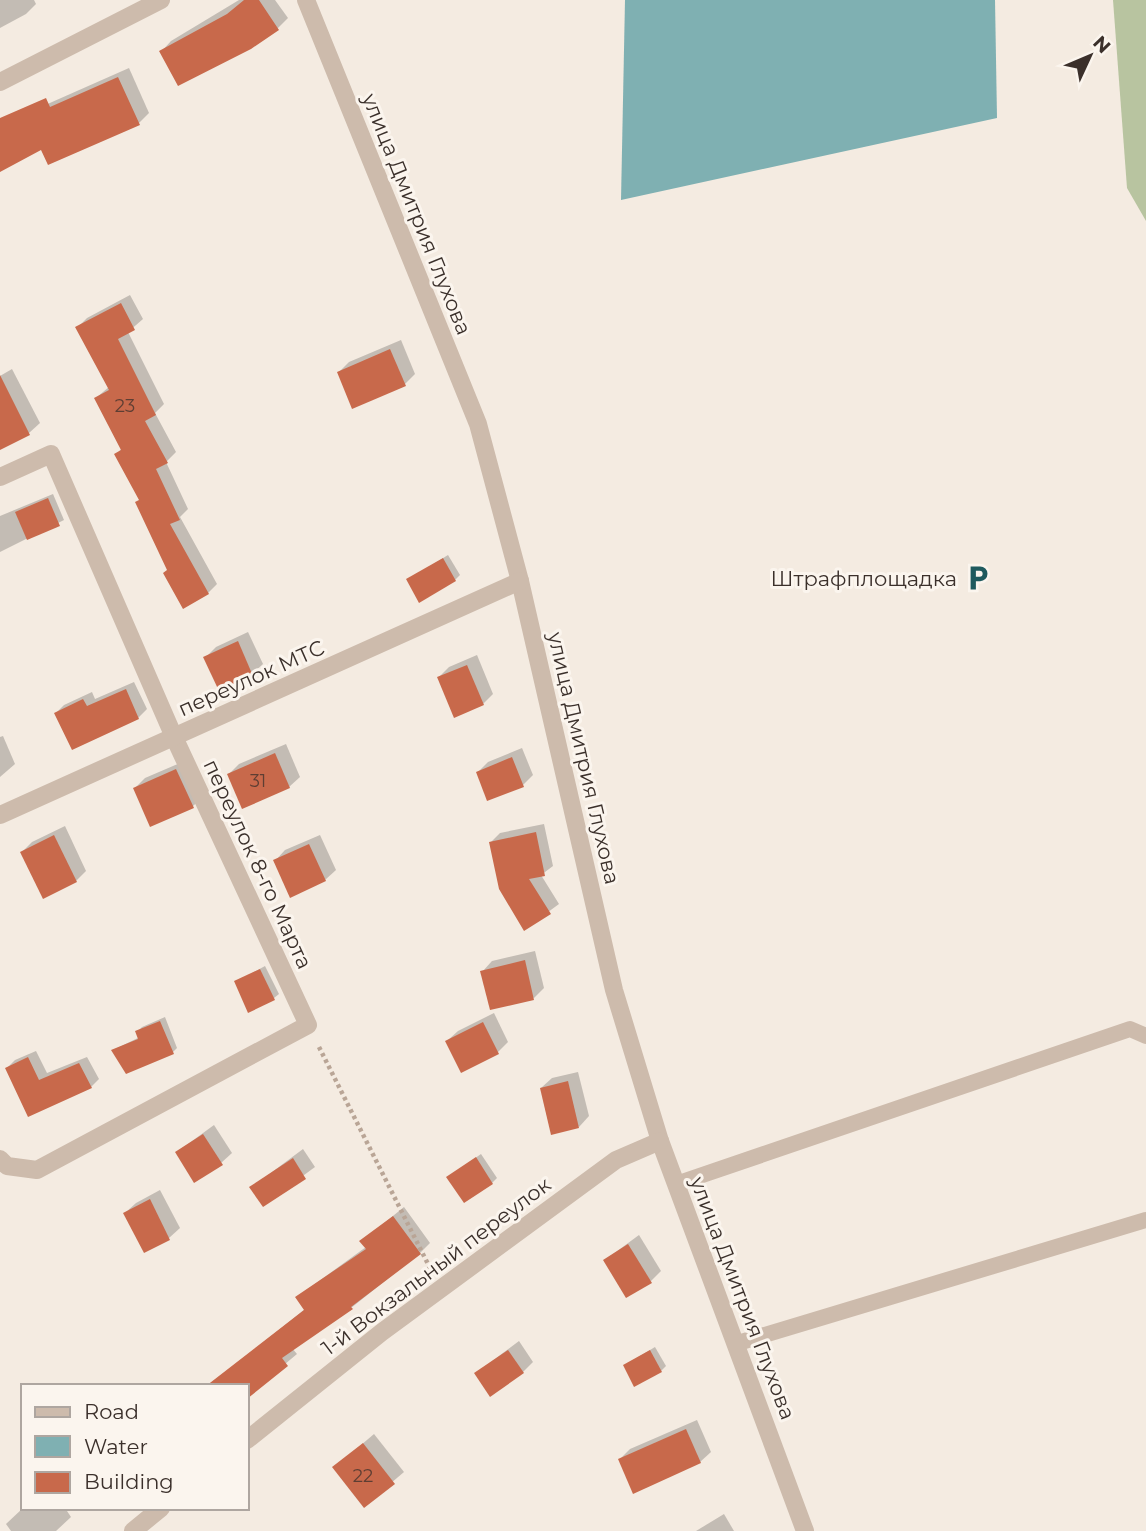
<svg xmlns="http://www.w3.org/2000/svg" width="1146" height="1531" font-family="Montserrat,sans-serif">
	<rect width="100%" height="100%" fill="#f4ebe1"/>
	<!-- green -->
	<polygon fill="#b8c4a0" points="1113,0 1146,0 1146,221 1127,188"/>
	<!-- water -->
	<polygon fill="#7fb0b2" points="625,0 995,0 997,118 621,200"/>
	<!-- shadow -->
	<g fill="#0003">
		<polygon points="0,0 34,0 36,4 26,14 0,28"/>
		<polygon points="239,0 275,0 288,18 278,28 161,52 171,41"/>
		<polygon points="129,68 149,113 139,123 33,116 43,106"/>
		<polygon points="130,295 143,319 128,332 164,404 155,413 176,452 166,462 188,509 180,517 217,584 208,593 169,569 140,499 116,455 122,448 96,398 110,386 78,327 87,318"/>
		<polygon points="401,340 415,374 405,384 339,372 349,362"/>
		<polygon points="12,369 40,423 29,433 0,448 0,376"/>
		<polygon points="53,494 64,520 0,552 0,516"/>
		<polygon points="448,555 460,575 455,580 408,580"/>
		<polygon points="248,632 263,664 252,674 220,689 205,658 216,647"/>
		<polygon points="477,655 493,694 483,704 439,677 449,667"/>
		<polygon points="134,682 147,709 138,718 56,713 64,705 92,692 95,699"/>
		<polygon points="3,736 15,764 0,777 0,737"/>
		<polygon points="286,744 300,777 289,787 229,774 239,764"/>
		<polygon points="522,748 533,775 523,785 478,772 488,762"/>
		<polygon points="187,760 204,796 193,806 151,825 135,788 145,778"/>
		<polygon points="544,824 553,866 541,875 559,904 525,929 491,842 500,833"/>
		<polygon points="65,826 86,871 76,881 22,852 32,842"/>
		<polygon points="320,835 336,870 325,880 275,861 285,850"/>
		<polygon points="535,951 544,988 534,998 482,972 492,961"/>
		<polygon points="265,966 279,994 274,998 236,982"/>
		<polygon points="494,1013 508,1042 498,1052 447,1041 458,1031"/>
		<polygon points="165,1017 177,1048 173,1052 113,1050 140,1037 137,1032 142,1027"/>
		<polygon points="36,1051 47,1073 87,1057 99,1079 91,1087 29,1115 7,1068 15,1060"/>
		<polygon points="578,1072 589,1116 579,1127 541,1088 552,1078"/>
		<polygon points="214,1125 232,1153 221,1163 177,1152"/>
		<polygon points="303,1149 315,1167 263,1205 252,1187"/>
		<polygon points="481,1154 497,1178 492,1183 448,1177"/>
		<polygon points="160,1190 180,1228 169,1238 144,1251 125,1213 136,1203"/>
		<polygon points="404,1207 430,1243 420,1253 351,1308 292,1348 297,1354 247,1396 247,1386 223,1375 305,1309 297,1297 366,1247 362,1241"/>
		<polygon points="639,1235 661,1271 651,1281 605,1260"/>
		<polygon points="519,1341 533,1362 523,1372 476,1373"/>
		<polygon points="655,1347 666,1366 661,1371 625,1365"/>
		<polygon points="697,1420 711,1452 700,1462 620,1459 630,1449"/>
		<polygon points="374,1434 404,1472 364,1506 334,1468"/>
		<polygon points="23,1508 65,1508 71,1517 56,1531 11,1531 6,1524"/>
		<polygon points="724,1514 734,1531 696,1531"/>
	</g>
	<!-- building -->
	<g fill="#c8694b">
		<polygon points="244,0 259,0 279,30 251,49 178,86 159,51 227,14"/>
		<polygon points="118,77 140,125 48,165 41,150 0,172 0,118 46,98 50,107"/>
		<polygon points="121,303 135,330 118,339 156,415 145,421 168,463 156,469 180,520 170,524 209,594 183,609 163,573 167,570 135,502 139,500 114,454 121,450 94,398 109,390 75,327"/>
		<polygon points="390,349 406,386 352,409 337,372"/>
		<polygon points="0,375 30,435 0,450"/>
		<polygon points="48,498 60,526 27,540 15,512"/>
		<polygon points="443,558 456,581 419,603 406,579"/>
		<polygon points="238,641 253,676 219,691 203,657"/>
		<polygon points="467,665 484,705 454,718 437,677"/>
		<polygon points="126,689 139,719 72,750 54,713 83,699 87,706"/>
		<polygon points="275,753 290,788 242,809 227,774"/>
		<polygon points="512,757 524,787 487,801 476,772"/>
		<polygon points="176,769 194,808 150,827 133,788"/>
		<polygon points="536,832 545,876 529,879 551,914 524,931 499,889 489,842"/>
		<polygon points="54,835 77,882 43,899 20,852"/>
		<polygon points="309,844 326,881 290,898 273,860"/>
		<polygon points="525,960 534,1000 490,1010 480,971"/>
		<polygon points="260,969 275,1000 248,1013 234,981"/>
		<polygon points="160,1021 174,1054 126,1074 111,1050 138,1039 135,1031"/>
		<polygon points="483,1022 499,1054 461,1073 445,1041"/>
		<polygon points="28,1057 39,1080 79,1063 92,1088 28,1117 5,1068"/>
		<polygon points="568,1081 579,1128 551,1135 540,1088"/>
		<polygon points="203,1134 223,1165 194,1183 175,1152"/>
		<polygon points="476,1157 493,1184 464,1203 446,1177"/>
		<polygon points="293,1158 306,1179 263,1207 249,1187"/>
		<polygon points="150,1199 170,1240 144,1253 123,1213"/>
		<polygon points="393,1216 421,1254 351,1307 353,1309 282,1358 288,1366 247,1399 247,1386 206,1386 304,1310 295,1297 366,1249 359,1241"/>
		<polygon points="628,1244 652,1283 626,1298 603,1260"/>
		<polygon points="508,1350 524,1373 490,1397 474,1373"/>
		<polygon points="650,1350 662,1372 634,1387 623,1365"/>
		<polygon points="686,1429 701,1463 633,1494 618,1459"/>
		<polygon points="363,1443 395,1484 364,1508 332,1467"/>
	</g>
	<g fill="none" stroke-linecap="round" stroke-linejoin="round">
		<!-- path -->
		<polyline stroke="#b9a596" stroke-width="4.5" stroke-dasharray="3.5 3.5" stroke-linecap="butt" points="319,1047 430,1268"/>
		<!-- service -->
		<g stroke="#cdbbac" stroke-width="16">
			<polyline points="676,1184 1130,1029 1146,1036"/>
			<polyline points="738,1343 1146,1220"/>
		</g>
		<!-- minor -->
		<g stroke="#cdbbac" stroke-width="18">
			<polyline points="306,0 478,424 520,581 614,990 660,1141 805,1531"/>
			<polyline points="0,82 161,0"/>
			<polyline points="0,477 51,454 174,737 308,1025 37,1170 7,1166 0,1159"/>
			<polyline points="0,815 520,581"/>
			<polyline points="247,1440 382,1332 616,1160 660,1141"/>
			<polyline points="133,1531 161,1508"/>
		</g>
	</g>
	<!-- icons -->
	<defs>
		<symbol id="parking-bare" viewBox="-9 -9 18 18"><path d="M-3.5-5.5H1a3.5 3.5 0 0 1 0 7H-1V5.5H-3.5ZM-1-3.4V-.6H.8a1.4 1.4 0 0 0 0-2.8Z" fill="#1f5a5e" stroke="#fbf5ee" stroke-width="2.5" paint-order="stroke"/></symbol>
	</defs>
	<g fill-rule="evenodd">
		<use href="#parking-bare" x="959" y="559" width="38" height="38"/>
	</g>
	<g text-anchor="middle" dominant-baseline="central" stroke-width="6" stroke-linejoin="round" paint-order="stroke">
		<!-- number labels -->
		<g font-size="18" fill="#5e3e33">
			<text x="125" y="406">23</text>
			<text x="258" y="781">31</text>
			<text x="363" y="1476">22</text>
		</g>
		<!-- street labels -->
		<g font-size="21" fill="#3b302b" stroke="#fbf5ee">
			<text transform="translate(417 214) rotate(68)">улица Дмитрия Глухова</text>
			<text transform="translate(251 678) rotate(-24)">переулок МТС</text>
			<text transform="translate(584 758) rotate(77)">улица Дмитрия Глухова</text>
			<text transform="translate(258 864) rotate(65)">переулок 8-го Марта</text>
			<text transform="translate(436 1266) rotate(-37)">1-й Вокзальный переулок</text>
			<text transform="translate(743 1298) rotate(69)">улица Дмитрия Глухова</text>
		</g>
		<!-- poi labels -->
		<g font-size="21" fill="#3b302b" stroke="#fbf5ee" text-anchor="end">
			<text x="957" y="578">Штрафплощадка</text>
		</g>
	</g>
	<!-- legend -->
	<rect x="21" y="1384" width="228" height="126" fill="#fbf5ee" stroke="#aea6a0" stroke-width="2"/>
	<rect x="35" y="1407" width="35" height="10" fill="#cdbbac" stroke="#aea6a0" stroke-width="2"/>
	<text x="84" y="1419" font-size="21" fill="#3b302b">Road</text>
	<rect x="35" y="1436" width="35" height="21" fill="#7fb0b2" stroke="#aea6a0" stroke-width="2"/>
	<text x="84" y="1454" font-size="21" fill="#3b302b">Water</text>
	<rect x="35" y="1472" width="35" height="21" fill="#c8694b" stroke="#aea6a0" stroke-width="2"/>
	<text x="84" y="1489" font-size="21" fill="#3b302b">Building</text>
	<!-- north arrow -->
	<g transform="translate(1090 56) rotate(46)" stroke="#fbf5ee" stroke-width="5" paint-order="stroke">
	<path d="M0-5L12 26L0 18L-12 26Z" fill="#3b302b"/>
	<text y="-10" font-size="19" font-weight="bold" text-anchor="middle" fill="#3b302b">N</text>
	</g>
</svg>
